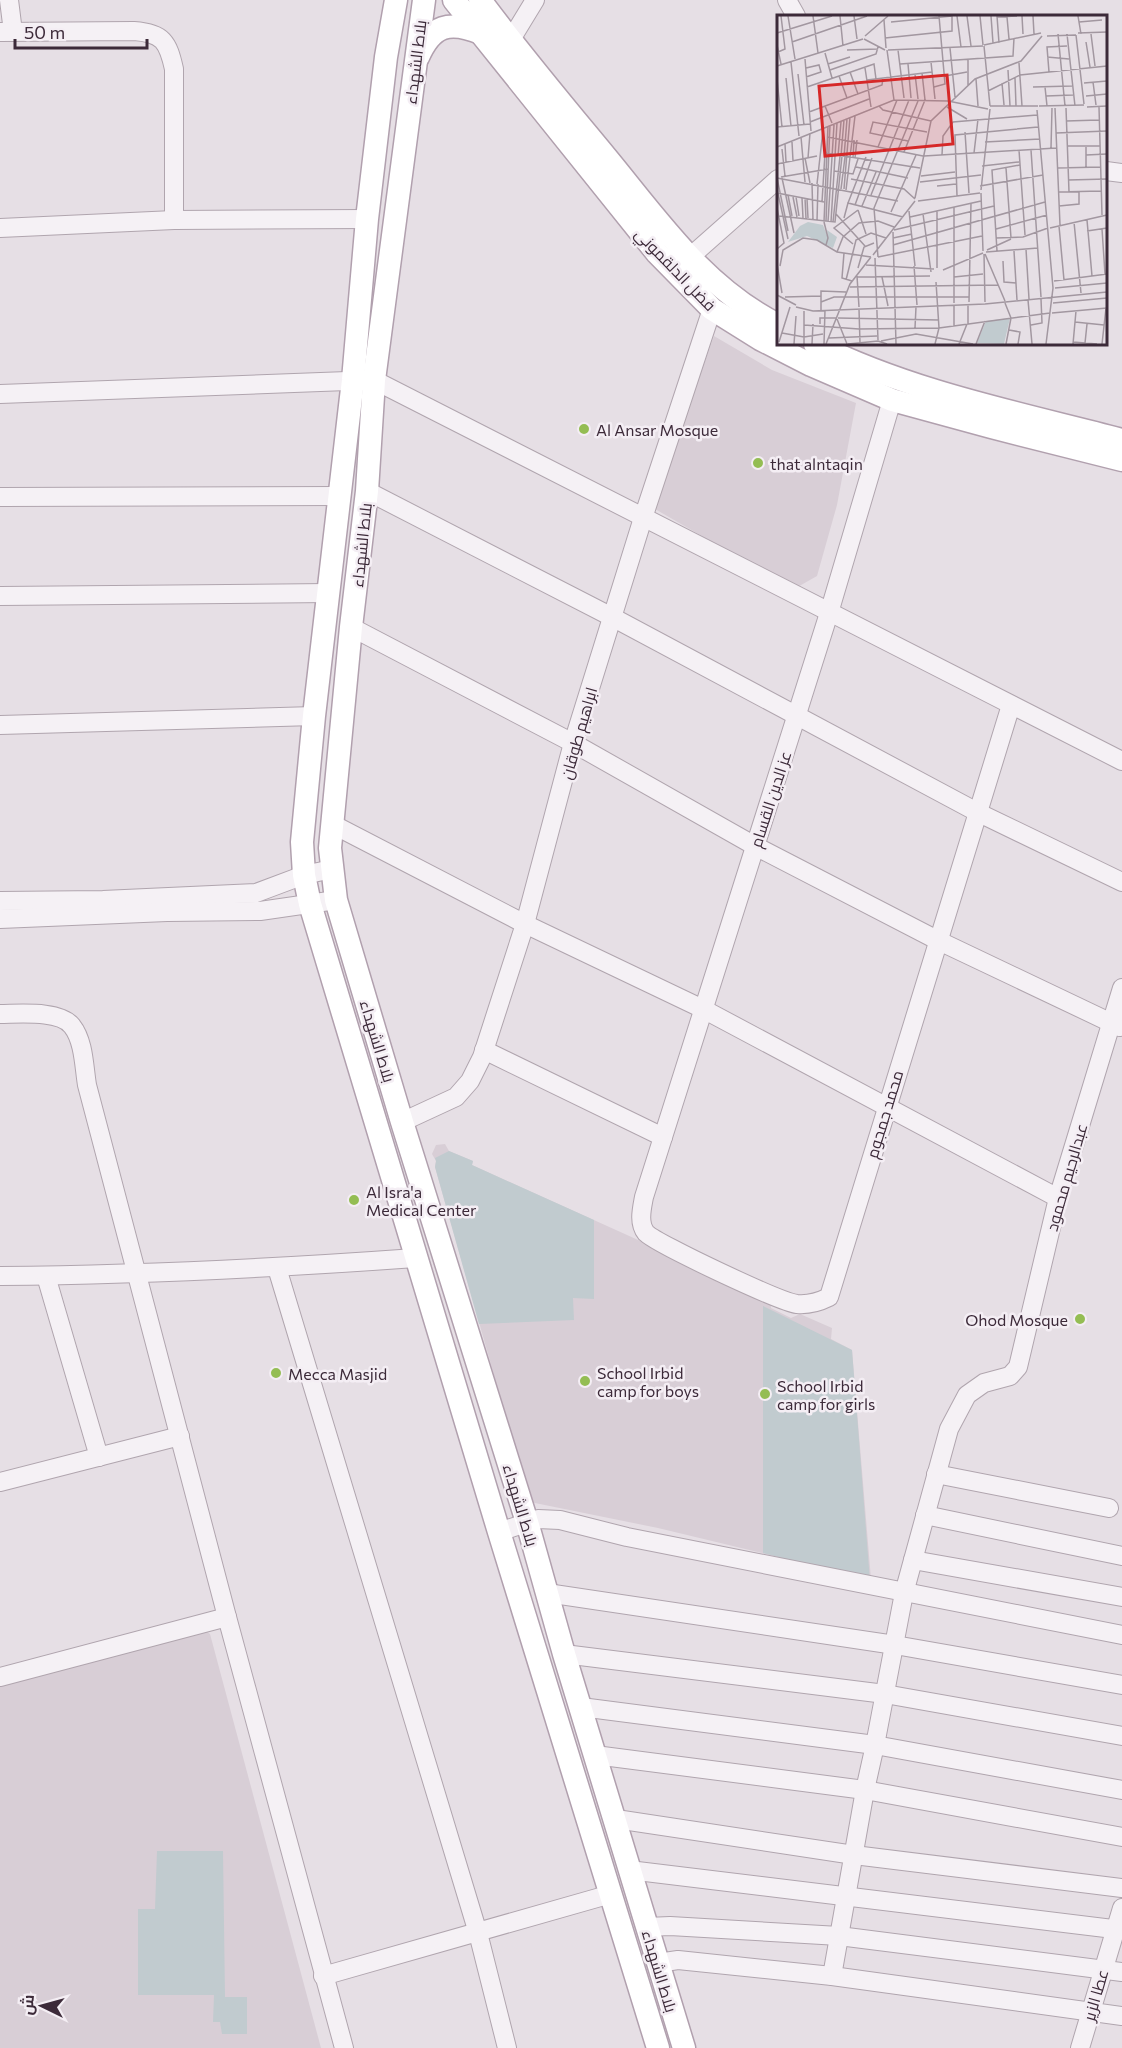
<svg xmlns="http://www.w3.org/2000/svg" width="1122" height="2048" font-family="Commissioner,Cairo,sans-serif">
	<rect width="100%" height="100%" fill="#e6dfe5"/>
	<!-- built -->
	<g fill="#d8ced6">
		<polygon points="714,336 772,370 856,403 837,505 817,576 794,589 655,509 684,420"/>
		<polygon points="445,1144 449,1151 473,1161 472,1165 771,1300 771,1308 791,1318 800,1314 832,1328 831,1339 852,1350 871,1579 658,1528 530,1502 435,1167 436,1161 432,1154 436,1145"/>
		<polygon points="206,1631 210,1634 321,2048 0,2048 0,1681"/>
	</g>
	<!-- green -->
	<g fill="#c1cbcf">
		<polygon points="449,1151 473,1161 472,1165 594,1220 594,1299 573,1298 574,1320 479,1324 435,1167 436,1161 435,1158"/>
		<polygon points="763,1306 852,1350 870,1581 763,1553"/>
		<polygon points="157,1851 223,1851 225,1997 247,1997 247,2034 222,2034 220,2022 213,2022 214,1995 138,1995 138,1909 155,1909"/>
	</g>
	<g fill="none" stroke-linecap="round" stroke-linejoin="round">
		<defs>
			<g id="minor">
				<polyline points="9,0 13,32"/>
				<polyline points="787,0 796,16"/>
				<path d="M0,32L134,31C163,33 168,42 174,69V220"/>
				<polyline points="510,41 535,0"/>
				<polyline points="1106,171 1122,173"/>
				<polyline points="0,228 174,220 367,219"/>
				<polyline points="690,257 778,179"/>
				<polyline points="0,394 374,380 1122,761"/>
				<path d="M892,400L829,613L644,1197C642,1208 638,1223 646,1233C657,1244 780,1302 797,1304C809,1305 819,1302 829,1297L1011,705"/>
				<polyline points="367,491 612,617 977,812 1122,882"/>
				<polyline points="0,497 340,496"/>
				<polyline points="0,596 329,593"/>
				<polyline points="351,627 573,743 755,846 937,940 1120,1027"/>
				<polyline points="0,725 314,716"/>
				<polyline points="332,824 525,924 703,1009 1058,1198"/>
				<polyline points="0,901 103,900 256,893 304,875 332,869"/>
				<polyline points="0,919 167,912 260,911 336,900"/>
				<path d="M0,1014C19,1014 60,1010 72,1026C84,1041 84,1067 87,1085L227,1617L344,2048"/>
				<polyline points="484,1050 663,1137"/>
				<polyline points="402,1122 456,1097 470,1081 482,1057 525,924 573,743 643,518 712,309"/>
				<polyline points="277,1268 478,1933 507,2048"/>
				<path d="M0,1276C139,1275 277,1268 415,1258"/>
				<polyline points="46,1276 99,1457"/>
				<polyline points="936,1474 1109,1508"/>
				<polyline points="0,1482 180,1436"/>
				<polyline points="925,1515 1122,1556"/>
				<polyline points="499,1532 538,1519 560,1520 627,1537 1122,1635"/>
				<polyline points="913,1560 1122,1597"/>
				<polyline points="547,1593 895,1645 1122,1685"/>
				<polyline points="564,1654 885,1694 1122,1736"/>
				<polyline points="0,1677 227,1617"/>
				<polyline points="581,1707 875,1745 1122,1790"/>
				<polyline points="595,1755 865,1790 1122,1837"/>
				<polyline points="616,1819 854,1855 1122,1888"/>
				<polyline points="629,1870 1122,1930"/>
				<polyline points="647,1927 670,1926 839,1936 1122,1972"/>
				<polyline points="658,1963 678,1960 832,1976 1122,2016"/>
				<polyline points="323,1976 611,1894"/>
				<polyline points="832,1976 865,1790 875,1745 904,1593 949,1429 967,1395 984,1383 1010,1376 1018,1367 1058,1198 1122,988"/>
				<polyline points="1080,2048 1122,1908"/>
			</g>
			<g id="major">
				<polyline points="396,0 386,57 367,219 353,380 314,716 302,842 304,875 310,904 499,1532 658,2048"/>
				<polyline points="424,0 374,380 367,491 351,627 330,848 336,900 402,1122 527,1522 564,1654 684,2048"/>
				<polyline points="454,0 657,253 712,309 760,339 811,365 892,400 991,427 1122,460"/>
				<path d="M480,0C520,54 563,105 606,157C658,220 704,288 778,325"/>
				<path d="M418,57C432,25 449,20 481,33"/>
				<path d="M815,344C911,392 1019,413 1122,440"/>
			</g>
		</defs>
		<!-- minor casing -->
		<use href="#minor" stroke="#b0a5ae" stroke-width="20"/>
		<!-- major casing -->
		<use href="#major" stroke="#b1a0ae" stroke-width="25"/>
		<!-- minor -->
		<use href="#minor" stroke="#f5f1f5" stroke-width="18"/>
		<!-- major -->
		<use href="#major" stroke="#fff" stroke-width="22"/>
	</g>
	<!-- markers -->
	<g fill="#94bd53" stroke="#f4eef4" stroke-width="2">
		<circle cx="584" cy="429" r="6"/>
		<circle cx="758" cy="463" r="6"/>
		<circle cx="354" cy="1200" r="6"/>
		<circle cx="1080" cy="1319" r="6"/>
		<circle cx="276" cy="1373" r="6"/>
		<circle cx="585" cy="1381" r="6"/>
		<circle cx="765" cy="1394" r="6"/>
	</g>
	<g text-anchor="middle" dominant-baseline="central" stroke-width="5" stroke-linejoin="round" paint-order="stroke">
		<!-- street labels -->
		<g font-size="16" fill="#3c2a39" stroke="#f4eef4">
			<text transform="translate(415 62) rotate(-83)">بلاط الشهداء</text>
			<text transform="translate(676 269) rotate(46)">فضل الدلقموني</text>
			<text transform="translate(361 545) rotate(-84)">بلاط الشهداء</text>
			<text transform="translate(578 733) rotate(-74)">ابراهيم طوقان</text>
			<text transform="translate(770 799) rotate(-72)">عز الدين القسام</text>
			<text transform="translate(378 1041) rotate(73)">بلاط الشهداء</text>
			<text transform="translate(884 1114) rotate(-73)">محمد جمجوم</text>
			<text transform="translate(1066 1177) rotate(-74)">عبدالرحيم محمود</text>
			<text transform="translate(521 1505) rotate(73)">بلاط الشهداء</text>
			<text transform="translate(660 1971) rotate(73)">بلاط الشهداء</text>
			<text transform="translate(1095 1995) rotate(-74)">عطا الزير</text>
		</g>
		<!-- poi labels -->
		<g font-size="16" fill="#3c2a39" stroke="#f4eef4" text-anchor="start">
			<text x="596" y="429">Al Ansar Mosque</text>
			<text x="770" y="463">that alntaqin</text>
			<text x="366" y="1191">Al Isra'a<tspan x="366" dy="18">Medical Center</tspan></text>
			<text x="1068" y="1319" text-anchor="end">Ohod Mosque</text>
			<text x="597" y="1372">School Irbid<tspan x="597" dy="18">camp for boys</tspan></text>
			<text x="288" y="1373">Mecca Masjid</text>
			<text x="777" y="1385">School Irbid<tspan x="777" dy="18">camp for girls</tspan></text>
		</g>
	</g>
	<!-- overview -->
	<g transform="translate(777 15)">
		<rect width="330" height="330" fill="#e6dfe5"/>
		<path d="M31,207L46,210L51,223L50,215L60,222L56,233L30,221L11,227L23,211ZM233,303L227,329L200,328L209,306Z" fill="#c1cbcf"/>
		<path fill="none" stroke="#a297a0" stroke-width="1.5" d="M11,1L18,44M36,1L41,38M63,1L66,31M77,1L80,24M180,1L184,32M190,1L194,31M203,1L206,30M214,1L216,28M220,1L222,28M245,1L246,19M256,1L257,19M301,1L304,19M220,2L240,1M230,2L232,24M107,5L109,33M114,7L175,1M302,7L325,5M0,18L55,1M301,18L330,17M281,19L288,91M290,19L298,91M314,19L318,51M299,20L307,89M88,21L111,1M270,21L299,20M108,23L175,16V1M87,24L108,35M15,27L90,1M309,27L313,52M0,30L4,49M207,30L264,18M207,31L213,91M173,33L178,82M70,35L101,34M110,35L117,85M111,35L206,31M121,35L127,83M1,37L8,34L4,1M48,38L55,63M270,42L292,44M28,44L34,116M191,44V70M14,47L22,121M154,47L158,84M242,48L245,91M51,49L73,42M123,49L236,41L237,23M131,49L134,83M0,51L86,24M29,53L42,50L44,57L29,62M88,53L94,92M53,55L99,39L101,32M231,55L233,91M73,57L81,79M272,57L270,32L290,31M21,59L27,110M138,59L141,84M62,61L70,83M168,61L190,57M9,63L14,111M238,63L239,91M0,64L5,112M199,64L201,91M90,65L155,57M316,67L319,90M225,68L227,90M307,68L330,66M30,72L97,49L99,64M157,72L168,69L162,1M256,72L295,71M268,72L270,91M211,76L243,60L330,51M269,81L296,80M309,81L330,79M48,91L55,108M102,91L106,95L154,106M213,91H261M262,91L307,90M170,92L190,104M310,92L330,91M322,92L325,200M278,93L283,210M289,93L292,177M260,95L276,273L269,329M32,97L105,70L106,63M289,106L322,105M33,107L92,84M0,112L33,109M188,117L192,178M279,118L330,116M24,122L28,167M51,122L146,141M131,126L93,118L96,107L150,117M15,127L16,146M208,127L263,124M8,129L9,147M290,131H323M0,132L117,85L171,86L211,94M101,132L120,85M309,132V152M274,133L275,93M5,134L8,161M242,135L248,220M254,135L264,282M127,137L148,85L145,58M48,138L143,153M197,138L201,104M165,140L166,121L176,107L260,100M309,140L330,139M61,141L64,107M64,141L67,105M147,141L279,133M67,142L70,104M28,143L33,168M31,143L33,118M76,143L77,125M78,143L80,125M0,149L40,141M205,151L242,147M79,152L131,163M229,153L234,223M280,153L324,152M57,156L76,159L81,144M144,161L178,157M4,162L51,154M0,163L121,186M0,163L11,216M5,163L17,218M74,164L127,174L138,184M291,165L330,164M143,167L204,160M35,168L36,205M40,169L46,115M160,171L179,169M203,171L266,160M0,174L11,224M64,174L68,142M67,174L73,102M69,175L78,101M204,175L213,94M281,177L324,176M0,178L47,187M204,178L206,236M11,180L15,201M94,180L132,85M180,181L178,120L261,112M16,182L20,202M19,182L22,201M25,183L26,203M28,183L29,204M138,183L154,106L198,64L244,46L265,21M30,184L31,203M141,186L203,178M45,187L48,138M71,188L89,142M78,190L95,143M85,191L99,157M282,191L302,189V176M0,193L7,228L0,234M81,195L89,219M132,196L138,251M114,197L139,140M59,199L88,231M146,199L154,257M2,201L58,207L65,141M133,202L204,186M67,203L71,188L126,202M310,205L315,261M40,206L41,169M49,206L53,110M47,207L51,111M47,207L51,223L49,230M51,207L57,110M54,207L60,108M56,207L63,141M297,207L304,278M282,211L287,265M273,213L330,200M219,214L270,200M325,214L328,259M117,215L217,191M310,216L330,213M116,217L118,292M116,223L135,219M219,223L246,222L271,213M76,229L57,213L81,195M116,230L268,187M249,234L252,284M210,235L234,224M220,236L215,155L243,150M237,236L240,285M60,237L66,222L82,208L101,206L117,212M209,237L261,233M67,238L65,263L75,266M207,239L208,287M208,239L228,286M96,240L138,186M101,242L97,193L141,86M101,242L205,221M98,243L101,325M226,246L227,267L239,268M0,249L5,278M89,250L157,254M3,251L6,235L26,223L40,225L60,237L94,242M137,251L140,290M81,253L87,232L97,228M160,253V196M166,255L206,238M80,261L82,292M80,262L153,261M105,262L111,291M177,262L206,259M69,265L79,225L94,218L109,223M277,266L330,259M73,272L221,270M278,273L330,268M0,280L19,290M8,282L44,281M251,285L255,329M44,287L57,282H192M192,287L194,188M177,288V192M228,288L234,303L229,329M276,288L330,283M177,290V311M19,292L36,296L208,289L330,277M118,292L119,329M82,294L83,328M44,296V276L69,277M275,298L330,293M61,303L162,305M60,304L70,329M298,307L327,310M43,309V303H59M191,309V289M27,310L82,314L162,313L273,298M254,310L265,308L264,284M138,313L139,292M232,315L243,317L241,329M5,318L27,322L46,319M52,323L100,321M104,326L139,319L196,329M2,327L13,292M296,327L320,329M308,328L310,309M17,329L19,301M27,329V296M35,329L36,309M47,329L48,295M49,329L73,269L94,242M71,329L101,326L110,329M158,329L162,313L159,267M182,329L190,309M199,329L208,306M296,329L299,296M325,329L329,293"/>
		<path fill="#d62828" fill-opacity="0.15" stroke="#d62828" stroke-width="3" d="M170,60L176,129L48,141L42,71Z"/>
		<rect width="330" height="330" fill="none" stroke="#3c2a39" stroke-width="3"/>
	</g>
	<!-- north arrow -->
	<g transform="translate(42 2006) rotate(275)" stroke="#f4eef4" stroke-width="4.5" paint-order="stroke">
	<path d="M0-4.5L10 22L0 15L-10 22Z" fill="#3c2a39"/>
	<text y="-9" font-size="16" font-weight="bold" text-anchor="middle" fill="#3c2a39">ش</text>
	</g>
	<!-- scale -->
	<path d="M15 39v9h132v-9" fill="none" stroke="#3c2a39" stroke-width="3"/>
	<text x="24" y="39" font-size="18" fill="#3c2a39" stroke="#f4eef4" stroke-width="4.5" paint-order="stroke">50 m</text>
</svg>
